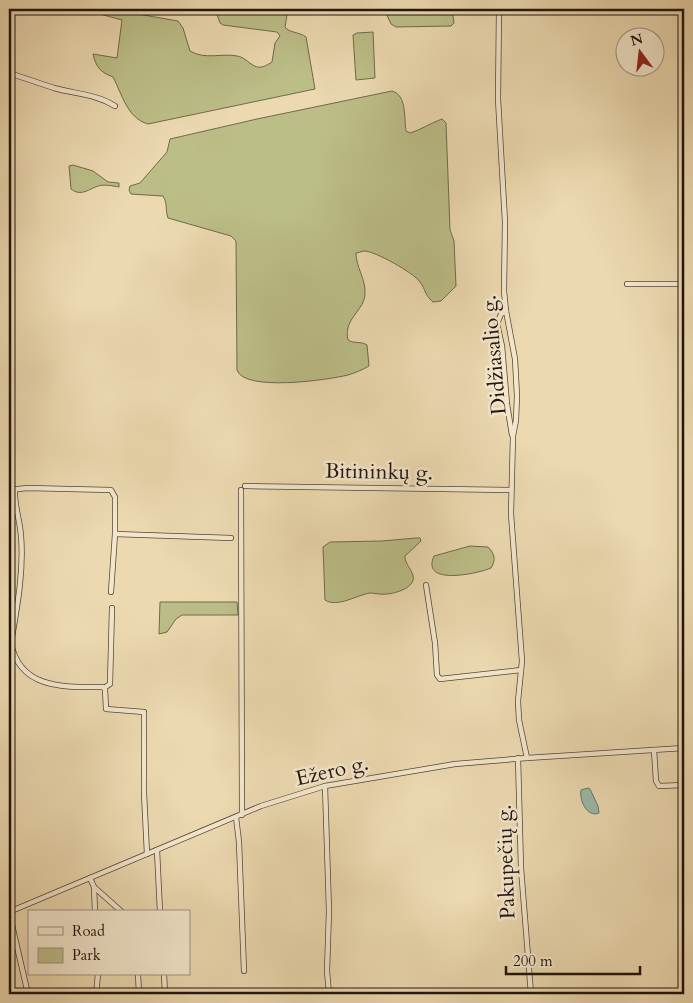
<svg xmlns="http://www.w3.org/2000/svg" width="693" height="1003" font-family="Cardo,serif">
	<rect width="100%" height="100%" fill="#ecd9b0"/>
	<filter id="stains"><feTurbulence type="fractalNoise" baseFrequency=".004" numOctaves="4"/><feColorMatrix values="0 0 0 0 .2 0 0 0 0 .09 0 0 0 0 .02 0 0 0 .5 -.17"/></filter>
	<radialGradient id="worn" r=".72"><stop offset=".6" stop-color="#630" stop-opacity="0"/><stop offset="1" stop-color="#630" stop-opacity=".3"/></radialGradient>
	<!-- green -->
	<g fill="#bcbe88" stroke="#6e6a4c">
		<path d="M90,9H109L110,13L115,10L178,21L183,28L190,51C205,60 221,53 237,56C245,57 250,65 257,67C263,68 267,65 272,62L275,43L280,36L277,32L223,25L220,23L215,9H288L285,27C289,33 300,32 306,37L315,89L148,124C127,118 122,94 113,77C100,72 96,67 93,54L117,58L122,20L96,13Z"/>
		<polygon points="384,9 452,9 454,23 451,26 396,27 391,24"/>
		<polygon points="373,32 375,78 356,80 353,35 357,33"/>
		<path d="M392,91C407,95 404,118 406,131L410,133C421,130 430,123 442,119L446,123L450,230L454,241L456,286L441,301L433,302C424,294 426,290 420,282C414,273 375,251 364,251C362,251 358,253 356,253C356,267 366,280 365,293C365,311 343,318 348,340C354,344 361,341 367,345L369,366C362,370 355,373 348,375C328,380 244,392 237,370L236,241L231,236L168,218C165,210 168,204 163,196L131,194L129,190L130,186L140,183L167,152L170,139L257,119Z"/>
		<path d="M73,165L93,171L108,182L119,183V187C113,186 104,184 98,186C89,189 81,197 71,189L69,166Z"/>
		<path d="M416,538H420L421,541L405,556C404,565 419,575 411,584C406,590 393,594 386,594C380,595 375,593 370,593C357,595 337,608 325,600L323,547L330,542L382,541Z"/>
		<path d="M470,546L488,547C495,554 496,560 491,568C480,573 420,587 434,556Z"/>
		<polygon points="160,602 237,602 238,615 182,615 176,619 167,632 159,634"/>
	</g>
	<!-- water -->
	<path fill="#99baaa" stroke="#69786c" d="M588,788L590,789L598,806L599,813C587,818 579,800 581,790Z"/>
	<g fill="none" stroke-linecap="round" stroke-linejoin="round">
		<defs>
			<g id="street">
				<polyline points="499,9 498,99 505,222 504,291 506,311 515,359 517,396 516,420 513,436 511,514 522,661 518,701 519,720 527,758"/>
				<path d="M9,73C24,78 39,83 54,88C75,94 96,94 115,106"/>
				<polyline points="627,284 684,284"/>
				<polyline points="506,311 501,314 497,324 502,346 507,404 512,435"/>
				<polyline points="245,486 511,490"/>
				<polyline points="9,490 27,488 111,490 115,497 115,534 111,592"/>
				<path d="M15,490C14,505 20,520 21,536C24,571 17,608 11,643C20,690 65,687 103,687L105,689L106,709L144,712V793L147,854"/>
				<polyline points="241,490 242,815"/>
				<polyline points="115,534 231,538"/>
				<polyline points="426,585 435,643 437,675 440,679 521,670"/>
				<polyline points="104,688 110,684 112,608"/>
				<polyline points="654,750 656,781 659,786 684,785"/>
				<polyline points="518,758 521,868 531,994"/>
				<polyline points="325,786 329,911 327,971 329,994"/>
				<polyline points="236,817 239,842 244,971"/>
				<polyline points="157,850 160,912"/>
				<polyline points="90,878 94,887 95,912"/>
				<polyline points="94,887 122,912"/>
				<polyline points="9,912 261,806 325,786 455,764 527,758 684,748"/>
				<polyline points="9,912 28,994"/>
				<polyline points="138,974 139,994"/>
				<polyline points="164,974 165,994"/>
				<polyline points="96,994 98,974"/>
				<polyline points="440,994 531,992"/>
			</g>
		</defs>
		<!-- street casing -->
		<use href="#street" stroke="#534637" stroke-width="6"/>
		<!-- street -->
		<use href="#street" stroke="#f3e6cc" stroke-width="4.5"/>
	</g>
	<g text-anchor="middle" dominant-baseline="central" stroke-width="5" stroke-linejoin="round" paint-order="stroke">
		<!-- street labels -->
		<g font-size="21" fill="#20150f" stroke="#f3e6cc">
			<text transform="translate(494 355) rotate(-95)">Didžiasalio g.</text>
			<text transform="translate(379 472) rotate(1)">Bitininkų g.</text>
			<text transform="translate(332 771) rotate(-13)">Ežero g.</text>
			<text transform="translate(506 862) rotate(-92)">Pakupečių g.</text>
		</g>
	</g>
	<!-- margin -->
	<rect width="693" height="1003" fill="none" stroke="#ecd9b0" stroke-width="30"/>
	<rect x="10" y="10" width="673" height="983" fill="none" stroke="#20150f" stroke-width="2.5"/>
	<rect x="15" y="15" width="663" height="973" fill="none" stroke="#20150f"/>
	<!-- legend -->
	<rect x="28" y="910" width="162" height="65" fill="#f3e6cc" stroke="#9f9280"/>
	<rect x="38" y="927" width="25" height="8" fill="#f3e6cc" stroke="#9f9280"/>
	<text x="72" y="936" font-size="15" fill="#20150f">Road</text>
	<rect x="38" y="948" width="25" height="15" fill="#bcbe88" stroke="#9f9280"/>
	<text x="72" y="960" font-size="15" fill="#20150f">Park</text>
	<!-- north arrow -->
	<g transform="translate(640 52) rotate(345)"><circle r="24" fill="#f3e6cc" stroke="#9f9280"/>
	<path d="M0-4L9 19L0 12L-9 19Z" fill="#8f2418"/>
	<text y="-8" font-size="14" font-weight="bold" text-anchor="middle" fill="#20150f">N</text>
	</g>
	<!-- scale -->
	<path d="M506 966v8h134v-8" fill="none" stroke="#20150f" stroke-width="2.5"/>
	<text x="513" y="966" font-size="15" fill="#20150f" stroke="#f3e6cc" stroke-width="4" paint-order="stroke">200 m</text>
	<rect width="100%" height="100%" filter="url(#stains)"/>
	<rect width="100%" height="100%" fill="url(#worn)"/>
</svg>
